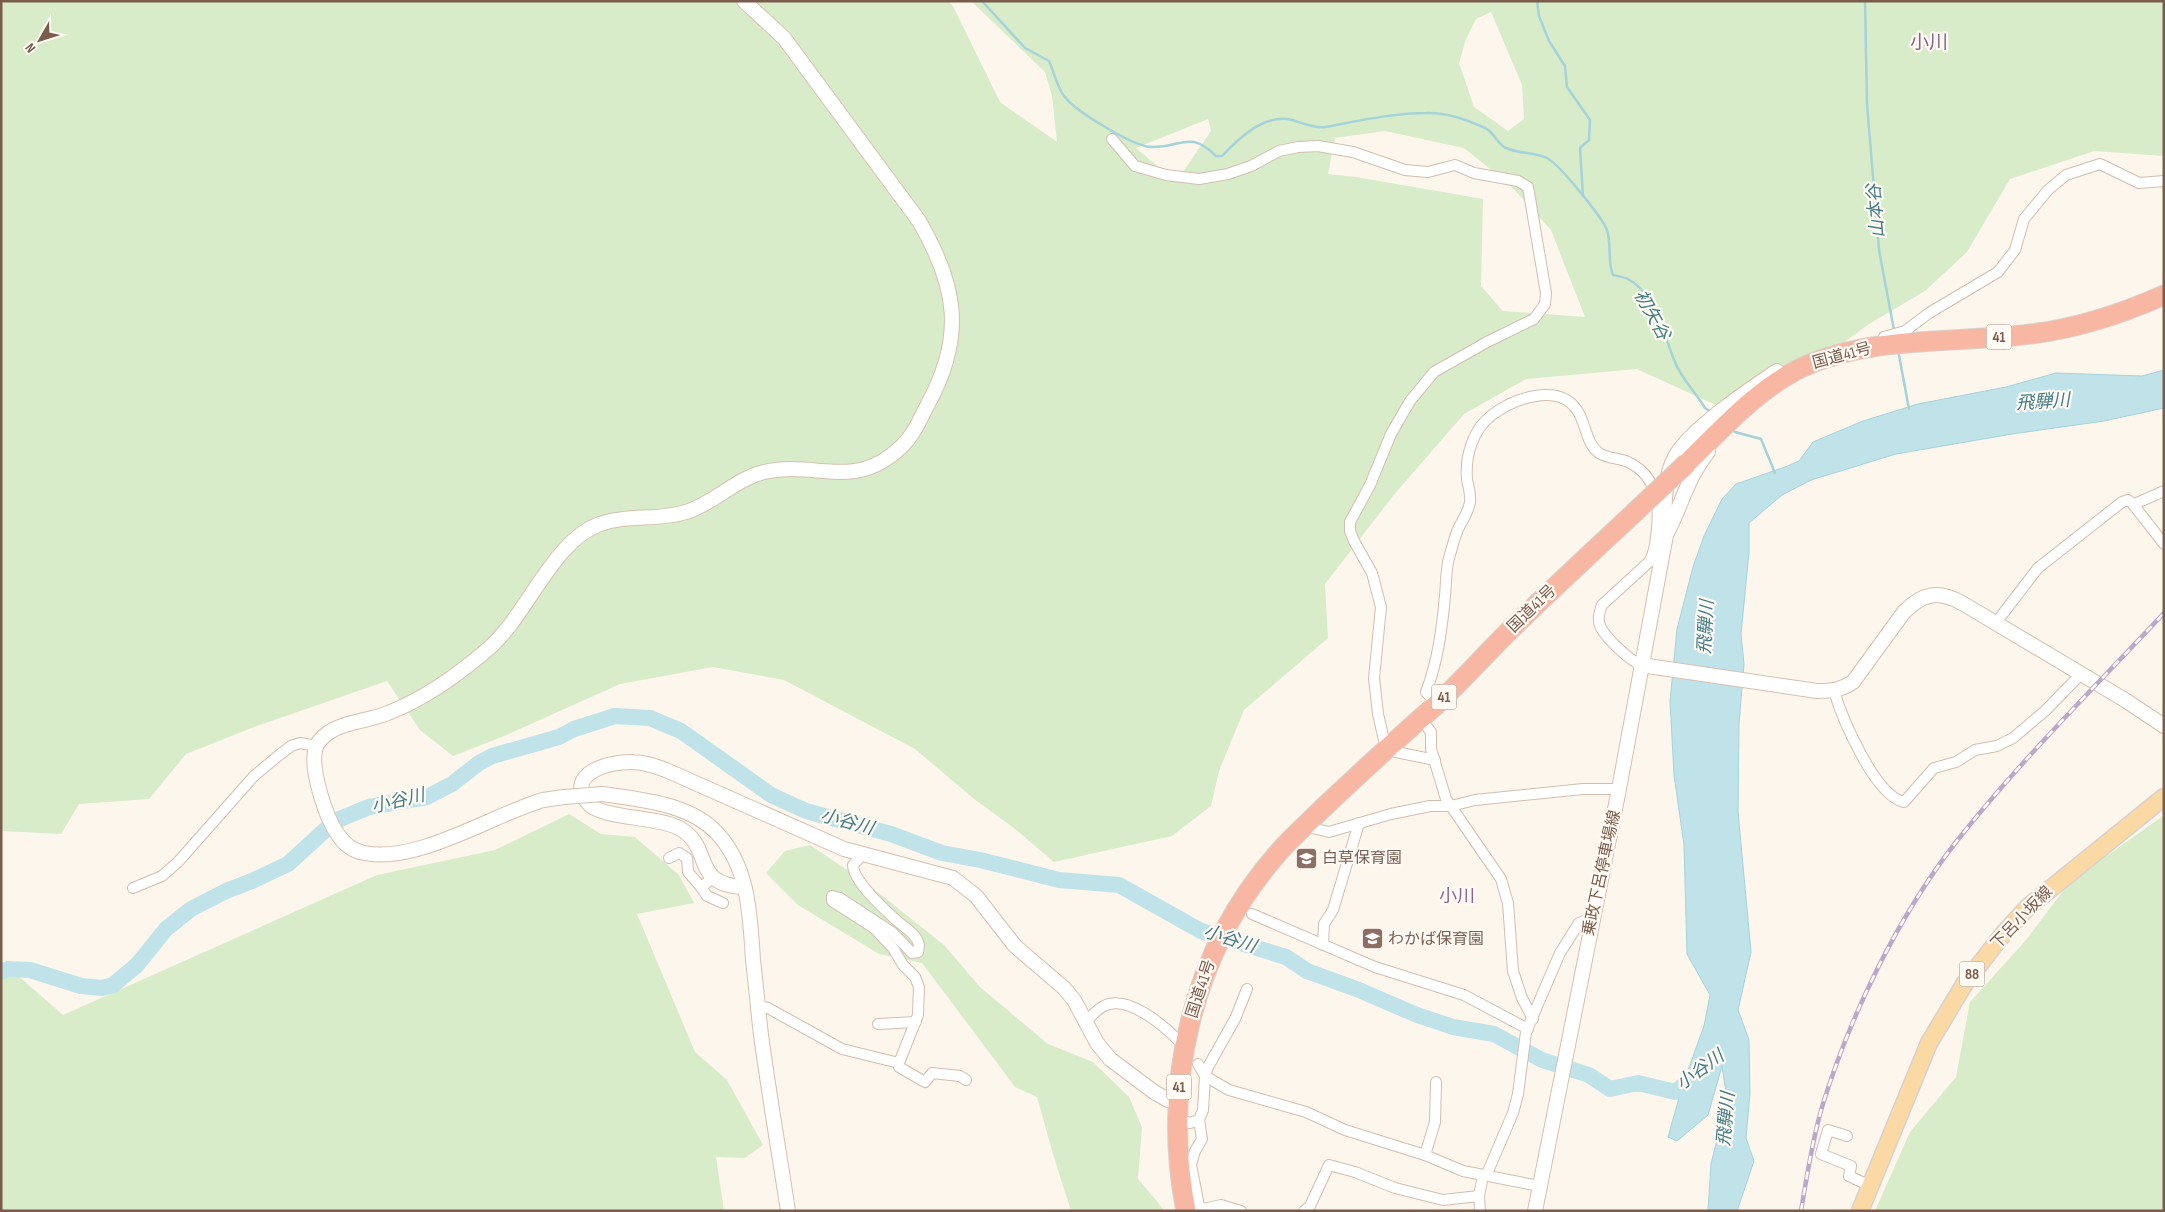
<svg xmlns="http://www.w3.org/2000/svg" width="2165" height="1212" font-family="'Sofia Sans Condensed','Noto Sans JP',sans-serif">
	<rect width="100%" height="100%" fill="#fdf6ec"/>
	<!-- green -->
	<g fill="#d8ecc9" fill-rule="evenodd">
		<path d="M1,1H948L953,6L1000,102L1057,142L1052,96L1045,72L971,1H2164V156L2094,151L2010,179L1967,252L1925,291L1869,324L1831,352L1733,413L1637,369L1526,379L1464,414L1393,496L1325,584L1328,638L1244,710L1219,771L1211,806L1172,836L1054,862L1014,828L974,799L915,749L784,680L713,667L620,684L502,737L453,756L420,730L387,681L254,727L186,754L149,799L79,804L61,834L1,831ZM1491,12L1522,85L1524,119L1508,131L1474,107L1459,63L1466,39L1476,19ZM1208,119L1211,131L1176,182L1136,148ZM1385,131L1464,148L1509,184L1551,230L1585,317L1503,311L1481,286L1483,199L1356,177L1328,174L1335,138Z"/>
		<polygon points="569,814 601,834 635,837 679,875 694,903 637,914 695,1052 727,1080 763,1145 745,1158 716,1157 724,1211 1,1211 1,961 63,1015 377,875 495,850"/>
		<polygon points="2164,815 2164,1211 1875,1211 1910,1132 1956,1077 1970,1002 2026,940 2069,883"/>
		<polygon points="810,845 865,882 944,945 980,987 1048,1044 1093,1062 1129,1097 1142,1127 1138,1179 1165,1211 1071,1211 1053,1154 1037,1097 1015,1087 922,963 879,954 798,905 766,873 785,851"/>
	</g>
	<!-- water -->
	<polygon fill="#bfe3e8" stroke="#a5d3da" points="2164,370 2164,408 2104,421 2012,434 1896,454 1811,480 1782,495 1749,523 1749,552 1741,634 1744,664 1739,723 1738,812 1751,952 1738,1010 1749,1040 1750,1093 1746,1138 1754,1161 1737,1211 1708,1211 1711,1164 1727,1099 1722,1066 1708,1115 1677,1141 1668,1137 1683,1084 1704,1026 1710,995 1687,954 1684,845 1674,775 1670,701 1677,629 1693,567 1704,536 1722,499 1736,484 1785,467 1799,461 1813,442 1863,421 1918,404 2006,387 2056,373 2142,376"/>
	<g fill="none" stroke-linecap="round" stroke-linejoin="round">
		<!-- stream -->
		<g stroke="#a5d3da" stroke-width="2.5">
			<path d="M982,1L1025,48L1049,61C1054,72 1057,87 1064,96C1075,111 1135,148 1153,147C1182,147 1190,130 1216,156H1222C1239,138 1265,113 1292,120C1302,123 1316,129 1325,127C1358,121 1393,113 1426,113C1445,112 1468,120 1485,128C1494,132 1498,145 1506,148C1519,154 1535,152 1547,158C1559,164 1602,217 1607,230C1612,245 1607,261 1613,275C1618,276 1624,277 1628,279C1656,293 1664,337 1675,362C1681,378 1696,393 1705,408L1711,412"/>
			<polyline points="1537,1 1539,16 1549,41 1565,66 1567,87 1590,120 1589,140 1580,148 1583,196"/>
			<polyline points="1865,1 1867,104 1879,250 1894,330"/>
			<polyline points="1898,350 1909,409"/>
			<polyline points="1732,430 1735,432 1761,439 1775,473"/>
		</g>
		<!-- river -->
		<polyline stroke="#bfe3e8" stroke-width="16" points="1,972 8,969 30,970 81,986 102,988 113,985 137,965 166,929 191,909 226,891 252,881 288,864 335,821 369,807 427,797 452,784 479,763 492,756 559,737 574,729 615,716 650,718 681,731 771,795 806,811 891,834 942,853 980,860 1059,880 1119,885 1201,931 1286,957 1307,971 1359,990 1417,1015 1453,1027 1494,1034 1542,1060 1589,1075 1610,1089 1638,1083 1675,1092 1699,1073"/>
		<defs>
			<g id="street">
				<polyline points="1112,139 1135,166 1166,175 1199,179 1228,174 1251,166 1279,151 1298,147 1318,146 1353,152 1405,170 1428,172 1455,165 1474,173 1518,181 1528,187 1546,293 1545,304 1534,319 1487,342 1434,372 1410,401 1391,434 1370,485 1350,522 1350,531 1354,541 1372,573 1381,607 1374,678 1378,714 1384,740"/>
				<polyline points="1884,342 1884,337 1905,331 1929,313 1998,272 2015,250 2024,219 2048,190 2066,175 2100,164 2139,183 2164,181"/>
				<polyline points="2134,506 2139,502 2164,491"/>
				<polyline points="1995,624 2038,568 2122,502 2128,500 2132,503 2164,544"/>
				<path d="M1834,691C1842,718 1875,796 1904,802L1934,768L1956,762L1975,750L1997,746L2013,738L2045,711L2081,674"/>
				<path d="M1437,704L1426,692C1438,661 1442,628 1445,596C1446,585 1446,573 1448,562C1451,551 1454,539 1458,529C1462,521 1469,511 1470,502C1471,494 1468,486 1467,479C1465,456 1473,429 1492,415C1513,399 1558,382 1577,410C1586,423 1586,444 1599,453C1608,459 1620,458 1628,462C1659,476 1660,509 1656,537C1655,547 1654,554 1649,562L1602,605C1599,613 1597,620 1601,628C1608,640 1629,660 1641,665"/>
				<polyline points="1420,718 1431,732 1431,749 1446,799 1501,879 1508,903 1513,971 1522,998 1533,1019"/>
				<polyline points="1396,752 1435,760"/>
				<polyline points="1307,824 1312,828 1329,832 1391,814 1430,806 1451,806 1475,800 1583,789 1619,789"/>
				<polyline points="669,858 679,853 687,858 688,872 701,887 713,878"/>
				<polyline points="701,887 707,896 723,903"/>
				<polyline points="133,888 162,876 178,862 254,776 278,756 291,746 300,743 316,746"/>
				<polyline points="1252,914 1375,967 1464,995 1528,1029"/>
				<polyline points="1323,945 1324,924 1333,910 1359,823"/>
				<path d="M757,1006L768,1008L842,1049L899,1063L918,1015L919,987L915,977L903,965L893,948L874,928L832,901V896L840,898L893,933L912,953L918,952L919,945C916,933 905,928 896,920C884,909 853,881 853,865L863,854"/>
				<path d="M1086,1021C1092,1016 1097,1009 1104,1006C1127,994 1163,1025 1178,1040"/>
				<polyline points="878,1024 916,1022"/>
				<polyline points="899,1063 899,1067 925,1082 932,1073 960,1076 966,1080"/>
				<polyline points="1198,1064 1205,1076 1229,1090 1306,1112 1345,1130 1425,1155 1463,1171 1539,1186"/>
				<polyline points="1177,1119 1190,1123 1199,1120"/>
				<polyline points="1847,1136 1828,1130 1821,1154 1851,1166 1849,1176 1870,1186"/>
				<polyline points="1425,1155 1435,1122 1436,1082"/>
				<polyline points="1486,1176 1513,1113 1518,1094 1526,1032 1560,953 1579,923 1592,918"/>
				<polyline points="1199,1210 1221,1205 1241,1211"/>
				<polyline points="1200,1211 1191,1165 1195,1151 1202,1139 1199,1120 1203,1110 1205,1076 1208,1067 1235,1019 1247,989"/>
				<polyline points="1304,1211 1310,1206 1329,1165 1355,1172 1395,1188 1443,1200 1479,1196"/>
				<polyline points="1480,1211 1479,1196 1483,1175"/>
			</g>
			<g id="secondary">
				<path d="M1666,535C1663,513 1664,476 1675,457C1690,429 1750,389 1777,371"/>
				<path d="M1641,665L1817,691C1832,691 1841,690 1853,682L1904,612C1923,593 1938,590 1962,603L2125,700L2164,726"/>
				<path d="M603,794C641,800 688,803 716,832C749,866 750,915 753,960C756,985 758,1010 761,1035C769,1094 779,1152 788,1211"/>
				<path d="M543,800C492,815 417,864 364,853C354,851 345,845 339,836C326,819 309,767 316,747C318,741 324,736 328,733C346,721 369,721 388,713C424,699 459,674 488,649C527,616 553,540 600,524C628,514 658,521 686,512C715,503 735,479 764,472C817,460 854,492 901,447C914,435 920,419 928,404C965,336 957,286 919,221L784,38L744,1"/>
				<path d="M744,887C690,885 714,847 679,828C657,816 601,819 588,803C564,773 611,761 633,762C644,762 655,766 666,770L844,849L953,878L976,896L1015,946L1064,988L1074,1000L1097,1043L1110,1059L1154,1092L1168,1100L1177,1102"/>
				<path d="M1535,1211L1619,789L1666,535C1681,507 1687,478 1708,452"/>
			</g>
			<polyline id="primary" points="1860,1211 1929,1043 1965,983 2004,933 2028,907 2164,797"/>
			<g id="highway">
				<path d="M1687,463C1722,429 1758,388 1803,367C1871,336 1950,343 2023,335C2072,330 2119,315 2164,295"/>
				<path d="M1186,1211C1161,1084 1192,951 1278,853C1292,837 1308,823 1322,809C1359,774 1397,739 1436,705C1461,682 1483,657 1507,633C1549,592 1592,552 1635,512"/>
			</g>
		</defs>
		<!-- street casing -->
		<use href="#street" stroke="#d1beb0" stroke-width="12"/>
		<!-- secondary casing -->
		<use href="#secondary" stroke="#d6c0b0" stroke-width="16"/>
		<!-- primary casing -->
		<use href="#primary" stroke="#dad1cd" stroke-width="19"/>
		<!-- highway casing -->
		<use href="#highway" stroke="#dad1cd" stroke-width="21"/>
		<!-- street -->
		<use href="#street" stroke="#fff" stroke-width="10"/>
		<!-- secondary -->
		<use href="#secondary" stroke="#fff" stroke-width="14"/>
		<!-- primary -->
		<use href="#primary" stroke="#fbd9a5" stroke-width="16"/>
		<!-- highway -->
		<use href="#highway" stroke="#f7b7a3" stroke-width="19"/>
		<defs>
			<path id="rail" d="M1801,1211C1807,1176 1812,1141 1822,1107C1850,1016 1897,918 1956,842C2020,761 2094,688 2164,613"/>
		</defs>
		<!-- rail casing -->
		<use href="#rail" stroke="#b9a8c9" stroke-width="4.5"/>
		<!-- rail -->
		<use href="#rail" stroke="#fffaf3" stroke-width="2.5" stroke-dasharray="8" stroke-linecap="butt"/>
		<defs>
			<polyline id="secondary-bridge" points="543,800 564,797 603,794"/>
			<polyline id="highway-bridge" points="1635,512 1687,463"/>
		</defs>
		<!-- secondary-bridge casing -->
		<use href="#secondary-bridge" stroke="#d6c0b0" stroke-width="16" stroke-linecap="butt"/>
		<!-- highway-bridge casing -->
		<use href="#highway-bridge" stroke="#dad1cd" stroke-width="21" stroke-linecap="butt"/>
		<!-- secondary-bridge -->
		<use href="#secondary-bridge" stroke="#fff" stroke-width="14"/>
		<!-- highway-bridge -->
		<use href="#highway-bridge" stroke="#f7b7a3" stroke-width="19"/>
	</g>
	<!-- icons -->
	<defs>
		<symbol id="school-square" viewBox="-11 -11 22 22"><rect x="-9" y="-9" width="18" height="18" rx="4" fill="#8d6e63" stroke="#fffaf3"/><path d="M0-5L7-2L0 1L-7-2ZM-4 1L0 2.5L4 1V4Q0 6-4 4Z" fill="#fff"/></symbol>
	</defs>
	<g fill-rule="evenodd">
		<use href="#school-square" x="1294" y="846" width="25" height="25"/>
		<use href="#school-square" x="1360" y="926" width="25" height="25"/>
	</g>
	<g text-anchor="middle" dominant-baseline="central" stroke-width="4.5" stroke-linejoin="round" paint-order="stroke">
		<!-- shield labels -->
		<g fill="#fffaf3" stroke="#a28b7f" stroke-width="1">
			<rect x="1986.5" y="324.5" width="25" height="25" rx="4"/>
			<rect x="1431.5" y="684.5" width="25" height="25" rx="4"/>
			<rect x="1959.5" y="961.5" width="25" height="25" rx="4"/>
			<rect x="1166.5" y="1074.5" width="25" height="25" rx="4"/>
		</g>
		<g font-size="15" font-weight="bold" fill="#7a5c4d">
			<text x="1999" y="337">41</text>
			<text x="1444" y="697">41</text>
			<text x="1972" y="974">88</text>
			<text x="1179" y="1087">41</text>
		</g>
		<!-- street labels -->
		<g font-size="16" fill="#7a5c4d" stroke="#fffaf3">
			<text transform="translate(1842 356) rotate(-15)">国道41号</text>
			<text transform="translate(1532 609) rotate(-44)">国道41号</text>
			<text transform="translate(1602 873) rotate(-78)">乗政下呂停車場線</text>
			<text transform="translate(2022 918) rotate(-46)">下呂小坂線</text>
			<text transform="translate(1201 989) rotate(-72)">国道41号</text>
		</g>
		<!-- education labels -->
		<g font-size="16" fill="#785e54" stroke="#fffaf3" text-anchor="start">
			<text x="1322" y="858">白草保育園</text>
			<text x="1388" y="939">わかば保育園</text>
		</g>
		<!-- water labels -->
		<g font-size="18" font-style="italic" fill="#437c86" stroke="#fffaf3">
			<text transform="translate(1876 211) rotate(-95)">山本谷</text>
			<text transform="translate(1652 315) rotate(61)">初矢谷</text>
			<text transform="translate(2043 402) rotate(-4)">飛騨川</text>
			<text transform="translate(1706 627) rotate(-87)">飛騨川</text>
			<text transform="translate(398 801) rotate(-13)">小谷川</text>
			<text transform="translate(847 822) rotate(15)">小谷川</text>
			<text transform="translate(1230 939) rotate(18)">小谷川</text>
			<text transform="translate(1700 1070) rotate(-36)">小谷川</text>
			<text transform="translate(1726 1119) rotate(-85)">飛騨川</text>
		</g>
		<!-- neighbourhood labels -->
		<g font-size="18" fill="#846695" stroke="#fffaf3">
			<text x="1457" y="896">小川</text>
		</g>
		<!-- quarter labels -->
		<g font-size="19" fill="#846695" stroke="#fffaf3">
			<text x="1929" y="42">小川</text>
		</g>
	</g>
	<!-- border -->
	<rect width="2165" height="1212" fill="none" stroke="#7a5c4d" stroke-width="5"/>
	<!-- north arrow -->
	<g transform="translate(40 40) rotate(231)" stroke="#fffaf3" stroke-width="4" paint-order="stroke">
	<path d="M0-4L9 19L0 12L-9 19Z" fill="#7a5c4d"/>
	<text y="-8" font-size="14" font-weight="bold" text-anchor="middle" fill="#7a5c4d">N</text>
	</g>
</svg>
